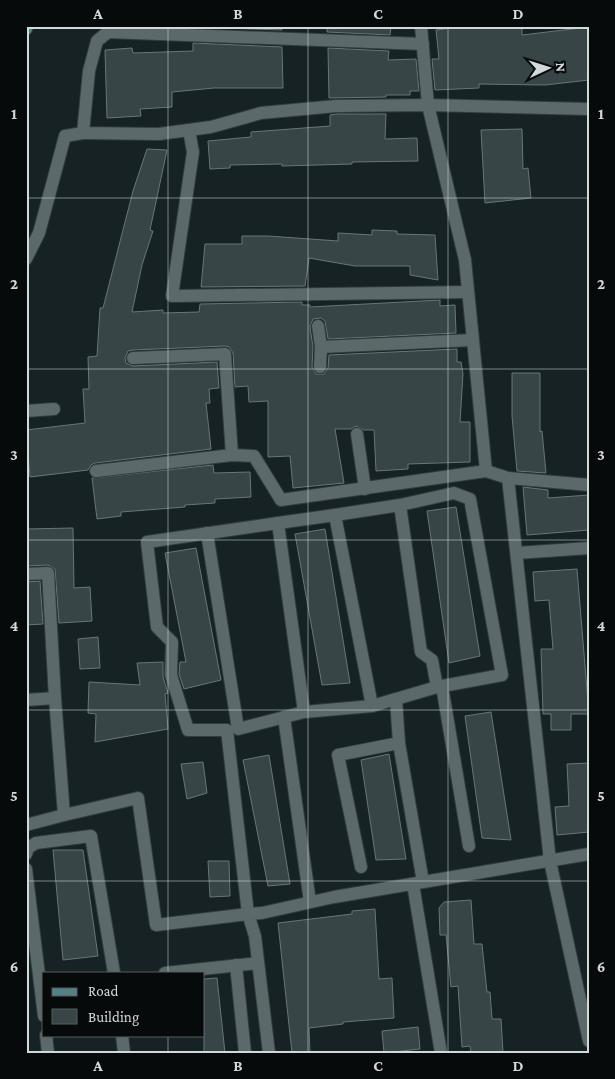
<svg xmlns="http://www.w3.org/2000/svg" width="615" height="1079" font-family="'Crimson Pro',serif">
	<rect width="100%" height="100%" fill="#162223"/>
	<!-- building -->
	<g fill="#384546" stroke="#687677">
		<polygon points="193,26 281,26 282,30 193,27"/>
		<polygon points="327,26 391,26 390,35 327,32"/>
		<polygon points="469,26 522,27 522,35 589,27 589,80 545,85 479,84 479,88 435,90 432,59 439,59 436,30"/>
		<polygon points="193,43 282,47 283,88 214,88 172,92 172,107 140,109 141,116 107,118 105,50 132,48 133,53 193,51"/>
		<polygon points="328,48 389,51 388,60 416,59 419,91 410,91 410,95 386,95 386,97 329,98"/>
		<polygon points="336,114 386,114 385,139 417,138 418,161 352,162 352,164 282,166 282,164 230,165 230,168 210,169 208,141 251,137 251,132 330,126 330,115"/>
		<polygon points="522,129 523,169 528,168 531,198 485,203 481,130"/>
		<polygon points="147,149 167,150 150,230 153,231 142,265 132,312 163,310 163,313 199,312 200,304 302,302 302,305 310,305 310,307 440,300 440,306 455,305 456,333 328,339 325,321 321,318 313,319 310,327 313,347 312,367 316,374 324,374 328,368 329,355 457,349 457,362 461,362 463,374 460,422 470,422 470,462 408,464 408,469 376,471 374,430 364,430 356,426 351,429 335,429 344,483 293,488 290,456 268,457 268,401 249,402 248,386 235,387 233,353 229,347 225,346 133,350 128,351 125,358 126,363 133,366 217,362 219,388 209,389 210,403 206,403 211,449 95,463 91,465 88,470 30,477 26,430 85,423 83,389 89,389 88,357 97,356 100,308 103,308 133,191"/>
		<polygon points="372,230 397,231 397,234 435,235 438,280 410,275 410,266 355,266 309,258 305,286 201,287 205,244 242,244 242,236 268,236 338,241 338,233 372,235"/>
		<polygon points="512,373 540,373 540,432 542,431 546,473 517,471 512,416"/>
		<polygon points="213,465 214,473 250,472 251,497 215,499 215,503 185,505 185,507 121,512 121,516 97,519 92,478"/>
		<polygon points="523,487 548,490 548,498 589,495 589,530 527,535"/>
		<polygon points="456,507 480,656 449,663 427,511"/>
		<polygon points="73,528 74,588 90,587 92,621 59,623 55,569 48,565 26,566 26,529"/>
		<polygon points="325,529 350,683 322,685 295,534"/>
		<polygon points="196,548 221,680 184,689 179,674 180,662 186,662 165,553"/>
		<polygon points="577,569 589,714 571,714 571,730 551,730 551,714 543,714 541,649 553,649 549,600 535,601 533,572"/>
		<polygon points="40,581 43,624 26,625 26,582"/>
		<polygon points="98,637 100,668 80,669 78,639"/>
		<polygon points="163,662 163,677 168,693 165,694 168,729 95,742 96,714 88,713 89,682 140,685 137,663"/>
		<polygon points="491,712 511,840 482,838 465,716"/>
		<polygon points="389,754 406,859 376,860 361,760"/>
		<polygon points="269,755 290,884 268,886 243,760"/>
		<polygon points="203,762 207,793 187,799 181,764"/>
		<polygon points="589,763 589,832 557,835 555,807 569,806 567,764"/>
		<polygon points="53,850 83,850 98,956 63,960"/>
		<polygon points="208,861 229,861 230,896 210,897"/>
		<polygon points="471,900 474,944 482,944 487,992 490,992 492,1019 501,1019 503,1053 471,1053 470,1046 462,1047 458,986 451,987 446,935 440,935 439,908 444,902"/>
		<polygon points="375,909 379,979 392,978 394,1018 343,1022 343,1024 309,1028 310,1053 292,1053 278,923 352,914 352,911"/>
		<polygon points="217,978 225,1053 204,1053 204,979"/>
		<polygon points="418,1027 420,1049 384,1053 382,1031"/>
	</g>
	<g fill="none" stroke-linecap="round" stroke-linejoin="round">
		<defs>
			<g id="street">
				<polyline points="421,26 428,105 589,109"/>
				<polyline points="423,44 108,32 97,41 89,71 83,133 159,134 211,127 261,113 336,106 428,105 465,260 486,471 508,478 550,861 589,1041"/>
				<polyline points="189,130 193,152 172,296 468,292"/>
				<polyline points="26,259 39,233 65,136 83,133"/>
				<polyline points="318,326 321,347 320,367"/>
				<polyline points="321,347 473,340"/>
				<polyline points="133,358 225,354 232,455"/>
				<polyline points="26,411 54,409"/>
				<polyline points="357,434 365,489"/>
				<polyline points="96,471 232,455 254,456 281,500 486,471"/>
				<polyline points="508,478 589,485"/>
				<polyline points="278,523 335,515"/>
				<polyline points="207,533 238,729 304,712"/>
				<polyline points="517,553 589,548"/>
				<polyline points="26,574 48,573 55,698 64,815 138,798 156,925 248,914 227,730 188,730 171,675 172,642 157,627 147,542 278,523 304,712 372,706 335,515 400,505 421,652 432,660 437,687 502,675 470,499 454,493 400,505"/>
				<polyline points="442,686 469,846"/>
				<polyline points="396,699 399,743 423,882"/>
				<polyline points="26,700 55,698"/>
				<polyline points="372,706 437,687"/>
				<polyline points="284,717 310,902"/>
				<polyline points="26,825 64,815"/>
				<polyline points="26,854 28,848 36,843 91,836 114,973"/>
				<polyline points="361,867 338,755 399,743"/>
				<polyline points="26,869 44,1016"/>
				<polyline points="413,884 441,1053"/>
				<polyline points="236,965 245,1053"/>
				<polyline points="165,973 258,963"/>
				<polyline points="46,1035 48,1053"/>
				<polyline points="122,1035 124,1053"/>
				<polyline points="269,1053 255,936 248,914 262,913 334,897 589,854"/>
			</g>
			<polyline id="secondary" points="26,29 27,26"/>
		</defs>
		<!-- street casing -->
		<use href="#street" stroke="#343c3d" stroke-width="14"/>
		<!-- secondary casing -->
		<use href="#secondary" stroke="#343c3d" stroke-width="14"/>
		<!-- street -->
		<use href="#street" stroke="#5b696a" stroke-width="12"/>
		<!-- secondary -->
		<use href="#secondary" stroke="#528184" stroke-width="12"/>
	</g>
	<!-- grid -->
	<path fill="none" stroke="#d1d9da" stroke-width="1" stroke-opacity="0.55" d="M168,26V973M308,26V1053M448,26V1053M26,198H589M26,369H589M26,540H589M26,710H589M26,881H589M168,1035V1053"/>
	<!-- border -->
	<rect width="615" height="1079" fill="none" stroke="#060a0b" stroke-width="55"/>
	<!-- legend -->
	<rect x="42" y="972" width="162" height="65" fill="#060a0b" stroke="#575d5e"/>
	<rect x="52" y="988" width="25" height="8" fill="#528184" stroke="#575d5e"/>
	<text x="88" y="996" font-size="15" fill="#d1d9da">Road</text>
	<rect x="52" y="1009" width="25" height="15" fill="#384546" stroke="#575d5e"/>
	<text x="88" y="1022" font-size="15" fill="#d1d9da">Building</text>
	<!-- north arrow -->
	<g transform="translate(548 68) rotate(86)" stroke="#060a0b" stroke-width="4" paint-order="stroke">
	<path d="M0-4L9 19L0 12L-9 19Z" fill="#d1d9da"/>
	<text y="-8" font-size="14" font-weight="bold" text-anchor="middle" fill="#d1d9da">N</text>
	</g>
	<rect x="28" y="28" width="560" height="1024" fill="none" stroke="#d1d9da" stroke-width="2"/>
	<g font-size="16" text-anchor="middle" font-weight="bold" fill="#d1d9da">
		<text x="98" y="19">A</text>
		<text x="238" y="19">B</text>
		<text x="378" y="19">C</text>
		<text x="518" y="19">D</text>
		<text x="14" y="119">1</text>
		<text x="601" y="119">1</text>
		<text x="14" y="289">2</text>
		<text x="601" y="289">2</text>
		<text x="14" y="460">3</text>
		<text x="601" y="460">3</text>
		<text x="14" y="631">4</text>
		<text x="601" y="631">4</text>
		<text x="14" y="801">5</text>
		<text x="601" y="801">5</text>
		<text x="14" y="972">6</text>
		<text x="601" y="972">6</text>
		<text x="98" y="1071">A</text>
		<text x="238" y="1071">B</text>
		<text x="378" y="1071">C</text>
		<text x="518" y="1071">D</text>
	</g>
</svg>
